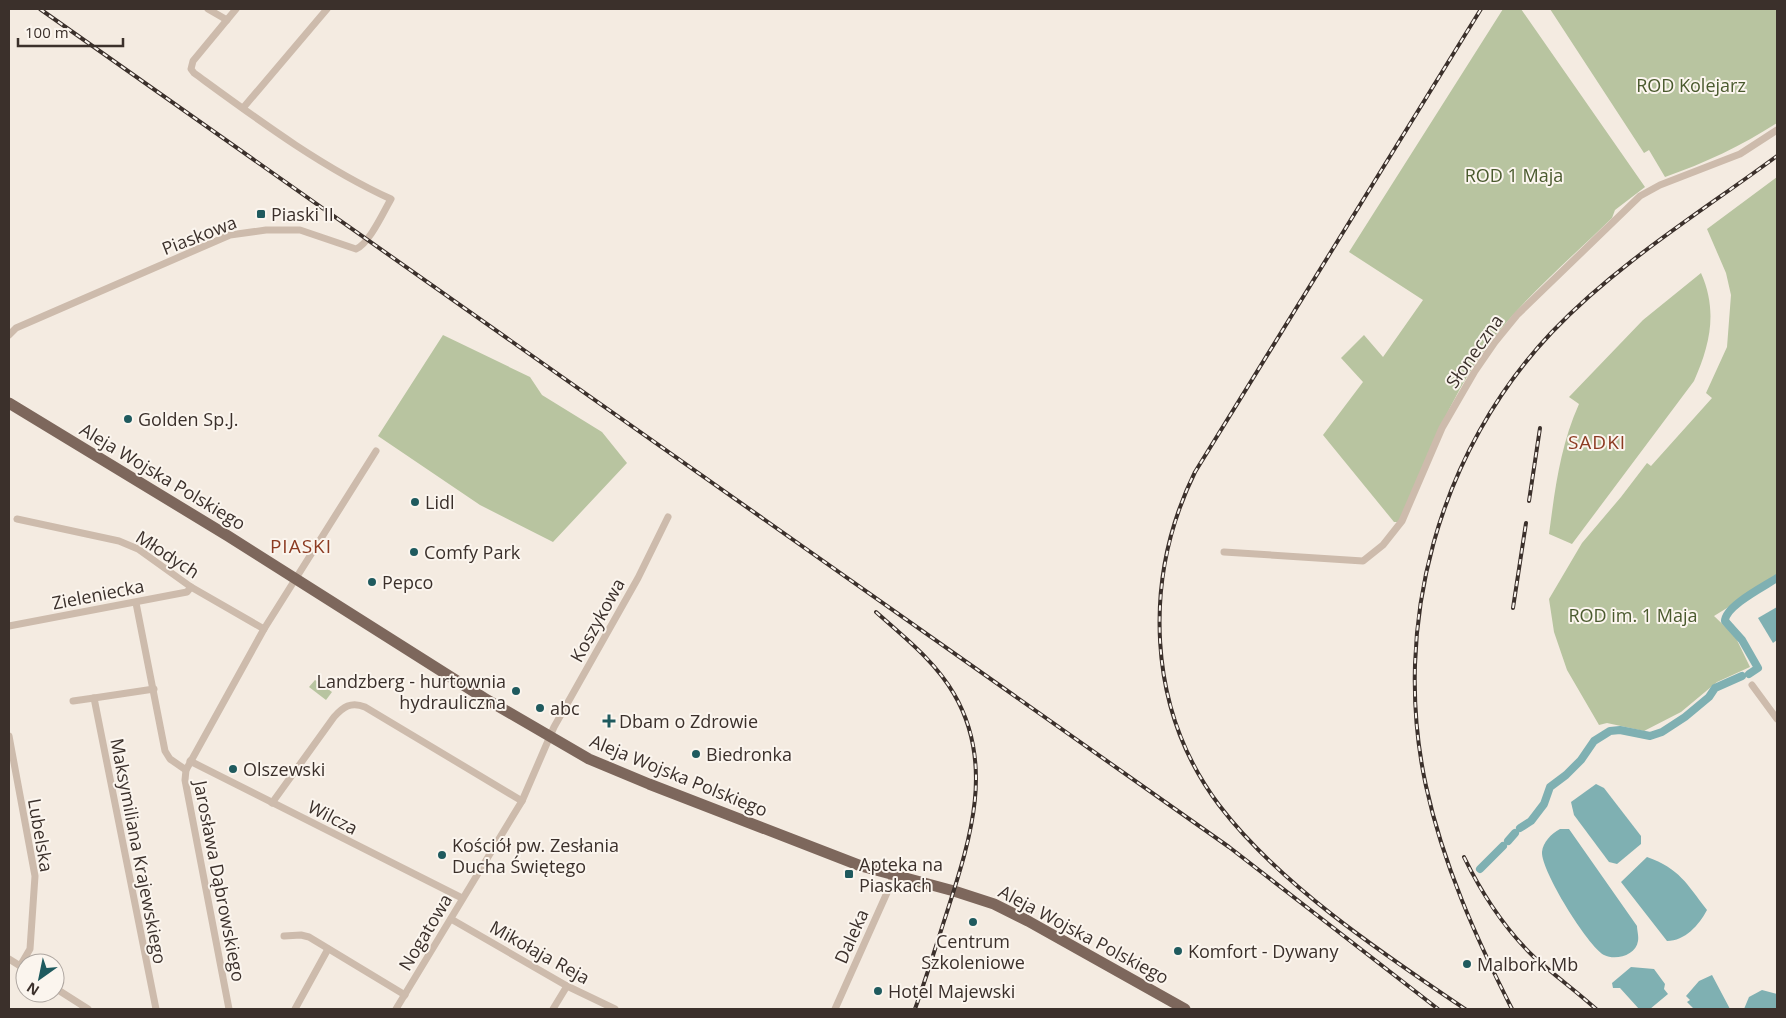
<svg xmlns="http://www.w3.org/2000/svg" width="1786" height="1018" font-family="'Open Sans',sans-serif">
	<rect width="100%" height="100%" fill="#f4ebe1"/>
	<!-- green -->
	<g fill="#b8c4a0">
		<path d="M1503,9H1521L1645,187L1615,210L1612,218C1572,257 1527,295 1492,340C1451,393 1426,460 1399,522H1394L1323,435L1363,382L1341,358L1364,335L1383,357L1423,300L1349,252Z"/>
		<path d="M1550,9H1777V123C1741,146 1705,163 1665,177L1649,150L1644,153Z"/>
		<polygon points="1777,177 1777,577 1714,616 1735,636 1750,667 1717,682 1681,712 1644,731 1607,723 1599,725 1567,670 1554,632 1549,599 1582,543 1621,497 1647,463 1651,466 1712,398 1706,393 1727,347 1731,295 1726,273 1707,229"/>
		<path d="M1701,273C1718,311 1710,345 1694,381L1572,544L1549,534C1555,490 1560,446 1579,404L1569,397L1643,320Z"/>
		<polygon points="443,335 530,377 542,395 602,432 627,463 553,542 480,505 378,436"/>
		<polygon points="315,680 332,692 326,700 309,687"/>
	</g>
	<!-- water -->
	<g fill="#7fb0b2">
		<polygon points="1777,607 1777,640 1773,643 1758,618"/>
		<polygon points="1596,784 1604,788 1641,836 1641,844 1617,864 1609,862 1574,815 1571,802"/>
		<path d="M1560,829H1569L1637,926C1637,930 1639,937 1638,941C1636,955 1616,961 1604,955C1588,946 1541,871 1542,852C1543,842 1551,834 1560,829Z"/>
		<path d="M1647,857C1680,869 1686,883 1707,910C1699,925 1685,941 1667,941L1621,882Z"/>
		<polygon points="1631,967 1654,969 1665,984 1664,989 1668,994 1650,1009 1639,1009 1620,988 1613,988 1612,983"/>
		<polygon points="1712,975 1730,1009 1694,1009 1687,1002 1690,1000 1686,996 1699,981"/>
		<polygon points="1762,990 1777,994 1777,1009 1744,1009 1749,997"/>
	</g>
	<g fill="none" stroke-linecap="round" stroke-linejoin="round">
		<!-- canal -->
		<g stroke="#7fb0b2" stroke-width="8">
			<path d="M1749,674L1758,668L1742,640L1725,621C1725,606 1765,586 1777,578"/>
			<polyline points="1520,828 1531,821 1544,804 1550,787 1566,775 1581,760 1594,741 1610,731 1620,730 1650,736 1662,732 1685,717 1709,697 1715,688 1742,676"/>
			<polyline points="1508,841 1515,833"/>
			<polyline points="1480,869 1503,846"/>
		</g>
		<!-- street -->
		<g stroke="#cdbbac" stroke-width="7">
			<polyline points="208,9 227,20"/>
			<polyline points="243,108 327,9"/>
			<path d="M9,335L16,328L230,235L266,230H300L356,249C369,244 384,211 391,199C321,167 257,119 194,73L191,69L193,61L236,9"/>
			<polyline points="17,519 119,541 138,549 191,587 264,629"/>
			<polyline points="1224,552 1363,561 1383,545 1402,521 1442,428 1475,371 1495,342 1517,315 1640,196 1660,185 1740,154 1777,130"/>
			<polyline points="136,603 165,751 170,759 186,770"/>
			<polyline points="9,626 187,592 191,587"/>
			<polyline points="1752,685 1777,719"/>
			<polyline points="154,689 94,698 156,1009"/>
			<polyline points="73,701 94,698"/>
			<polyline points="9,736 35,876 30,949 20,966"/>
			<polyline points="190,761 462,898"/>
			<path d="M272,803L334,717C343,707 351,701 365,707L522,801"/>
			<polyline points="451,919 567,986 615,1009"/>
			<polyline points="284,936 301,935 309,937 405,995"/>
			<polyline points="9,959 25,969"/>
			<polyline points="55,988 88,1009"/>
			<polyline points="229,1009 185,780 186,770 264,629 376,451"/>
			<polyline points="295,1009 328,949"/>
			<polyline points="396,1009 522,801 554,727 638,578 668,517"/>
			<polyline points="553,1009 567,986"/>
			<polyline points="835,1009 890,886 893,875"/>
		</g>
		<!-- primary -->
		<polyline stroke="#7d675c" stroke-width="11" points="9,403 228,536 484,698 589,759 649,784 861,866 954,891 994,904 1028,921 1185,1009"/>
		<defs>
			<g id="rail">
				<polyline points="40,9 1229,847 1438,1009"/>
				<polyline points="1529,501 1540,428"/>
				<polyline points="1513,608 1526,523"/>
				<path d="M876,612C904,637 935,661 954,694C996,766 969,843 946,915C936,946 926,978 915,1009"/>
				<path d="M1464,857C1482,894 1504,928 1534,957C1554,975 1576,991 1596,1009"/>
				<path d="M1465,1009C1382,953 1279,884 1219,805C1146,708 1143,578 1195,472L1481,9"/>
				<path d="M1512,1009C1476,938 1443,864 1426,786C1391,625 1439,451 1552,332C1618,263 1701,212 1777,156"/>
			</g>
		</defs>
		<!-- rail casing -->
		<use href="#rail" stroke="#3b302b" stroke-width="4"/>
		<!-- rail -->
		<use href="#rail" stroke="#fbf5ee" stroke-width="2" stroke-dasharray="5.5" stroke-linecap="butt"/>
	</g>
	<!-- markers -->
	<g fill="#1f5a5e" stroke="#fbf5ee" stroke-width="2">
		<rect x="256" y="209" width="10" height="10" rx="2.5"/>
		<circle cx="128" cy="419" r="5"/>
		<circle cx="415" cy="502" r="5"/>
		<circle cx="414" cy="552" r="5"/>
		<circle cx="372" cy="582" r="5"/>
		<circle cx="516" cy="691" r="5"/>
		<circle cx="540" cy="708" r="5"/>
		<path d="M606.5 713.5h5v5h5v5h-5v5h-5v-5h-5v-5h5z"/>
		<circle cx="696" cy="754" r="5"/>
		<circle cx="233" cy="769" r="5"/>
		<circle cx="442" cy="855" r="5"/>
		<rect x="844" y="869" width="10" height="10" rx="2.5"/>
		<circle cx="973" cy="922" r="5"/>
		<circle cx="1178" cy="951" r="5"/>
		<circle cx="1467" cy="964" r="5"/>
		<circle cx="878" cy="991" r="5"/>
	</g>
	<g text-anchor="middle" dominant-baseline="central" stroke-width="4" stroke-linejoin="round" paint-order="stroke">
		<!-- park labels -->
		<g font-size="18" fill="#4a5a2e" stroke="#fbf5ee">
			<text x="1691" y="85">ROD Kolejarz</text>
			<text x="1514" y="175">ROD 1 Maja</text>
			<text x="1633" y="615">ROD im. 1 Maja</text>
		</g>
		<!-- poi labels -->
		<g font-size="18" fill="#3b302b" stroke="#fbf5ee" text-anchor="start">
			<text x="271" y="214">Piaski II</text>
			<text x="138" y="419">Golden Sp.J.</text>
			<text x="425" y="502">Lidl</text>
			<text x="424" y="552">Comfy Park</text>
			<text x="382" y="582">Pepco</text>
			<text x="506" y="681" text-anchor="end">Landzberg - hurtownia<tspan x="506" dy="21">hydrauliczna</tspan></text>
			<text x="550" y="708">abc</text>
			<text x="619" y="721">Dbam o Zdrowie</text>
			<text x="706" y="754">Biedronka</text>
			<text x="243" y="769">Olszewski</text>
			<text x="452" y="845">Kościół pw. Zesłania<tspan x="452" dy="21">Ducha Świętego</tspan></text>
			<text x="859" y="864">Apteka na<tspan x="859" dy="21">Piaskach</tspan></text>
			<text x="973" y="941" text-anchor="middle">Centrum<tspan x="973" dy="21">Szkoleniowe</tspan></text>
			<text x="1188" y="951">Komfort - Dywany</text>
			<text x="1477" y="964">Malbork Mb</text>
			<text x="888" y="991">Hotel Majewski</text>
		</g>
		<!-- street labels -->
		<g font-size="18" fill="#3b302b" stroke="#fbf5ee">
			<text transform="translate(199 235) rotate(-21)">Piaskowa</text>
			<text transform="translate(1474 351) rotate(-55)">Słoneczna</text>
			<text transform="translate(163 476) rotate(31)">Aleja Wojska Polskiego</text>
			<text transform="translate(168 554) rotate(33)">Młodych</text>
			<text transform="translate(98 594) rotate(-11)">Zieleniecka</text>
			<text transform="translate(597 620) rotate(-61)">Koszykowa</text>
			<text transform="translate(679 775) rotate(22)">Aleja Wojska Polskiego</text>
			<text transform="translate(333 817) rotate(27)">Wilcza</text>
			<text transform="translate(41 835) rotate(80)">Lubelska</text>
			<text transform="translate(139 851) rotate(79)">Maksymiliana Krajewskiego</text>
			<text transform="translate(220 881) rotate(79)">Jarosława Dąbrowskiego</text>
			<text transform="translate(425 932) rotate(-59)">Nogatowa</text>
			<text transform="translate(1084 934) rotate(28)">Aleja Wojska Polskiego</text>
			<text transform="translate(851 936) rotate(-66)">Daleka</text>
			<text transform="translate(540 952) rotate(29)">Mikołaja Reja</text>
		</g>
		<!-- neighbourhood labels -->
		<g font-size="19" letter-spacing="1" fill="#8c3b22" stroke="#fbf5ee">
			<text x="1597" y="442">SADKI</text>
			<text x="301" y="546">PIASKI</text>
		</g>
	</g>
	<!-- border -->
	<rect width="1786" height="1018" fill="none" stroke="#3b302b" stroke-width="20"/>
	<!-- north arrow -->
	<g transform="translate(40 978) rotate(213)"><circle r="24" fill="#fbf5ee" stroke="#aea6a0"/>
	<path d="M0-4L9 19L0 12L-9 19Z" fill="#1f5a5e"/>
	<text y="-8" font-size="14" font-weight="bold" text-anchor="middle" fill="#3b302b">N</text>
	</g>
	<!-- scale -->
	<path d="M18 38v8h105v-8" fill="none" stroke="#3b302b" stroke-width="2.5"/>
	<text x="25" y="38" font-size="15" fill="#3b302b" stroke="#fbf5ee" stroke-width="4" paint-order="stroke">100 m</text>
</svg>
